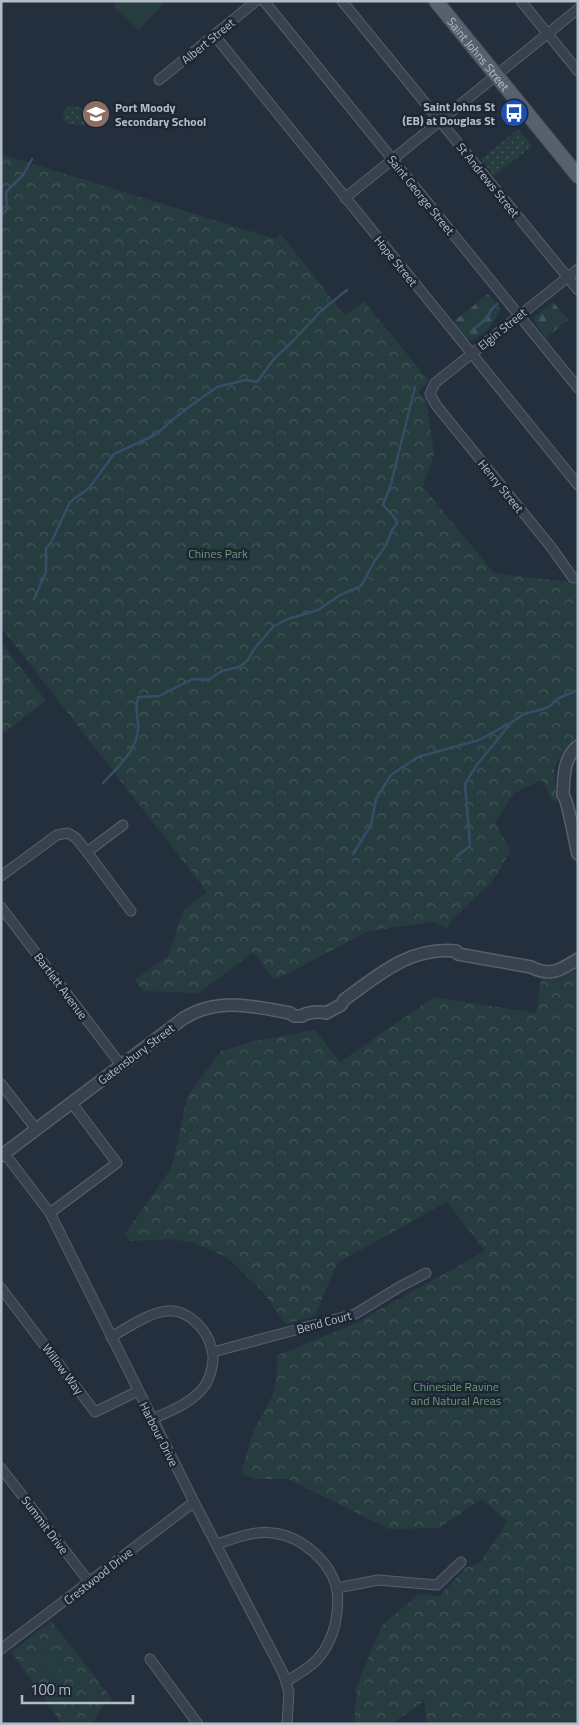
<svg xmlns="http://www.w3.org/2000/svg" width="579" height="1725" font-family="'Titillium Web',sans-serif">
	<defs>
		<pattern id="grass-dots" width="8" height="8" patternUnits="userSpaceOnUse" patternTransform="scale(1.25)"><rect width="8" height="8" fill="#263c3f"/><path d="M2 2h.1M6 6h.1" fill="none" stroke="#435659" stroke-width="1.8" stroke-linecap="round"/></pattern>
		<pattern id="forest-firs" width="22" height="20" patternUnits="userSpaceOnUse" patternTransform="scale(1.25)"><rect width="22" height="20" fill="#263c3f"/><path d="M5 1l3.5 6h-7zM16 11l3.5 6h-7z" fill="#435659"/></pattern>
		<pattern id="park-crowns" width="20" height="18" patternUnits="userSpaceOnUse" patternTransform="scale(1.25)"><rect width="20" height="18" fill="#263c3f"/><path d="M2 6a3 3 0 1 1 6 0M12 15a3 3 0 1 1 6 0" fill="none" stroke="#435659"/></pattern>
	</defs>
	<rect width="100%" height="100%" fill="#242f3e"/>
	<!-- grass -->
	<g fill="url(#grass-dots)">
		<path d="M72,106L83,108L86,123L84,126L68,124C63,119 62,115 65,109Z"/>
		<polygon points="518,129 532,146 494,176 481,159"/>
	</g>
	<!-- forest -->
	<g fill="url(#forest-firs)">
		<polygon points="488,294 501,310 489,328 474,340 465,339 452,323"/>
		<polygon points="553,302 568,320 546,338 535,322 534,317"/>
	</g>
	<!-- park -->
	<g fill="url(#park-crowns)">
		<polygon points="1,154 275,239 281,234 345,316 364,301 429,381 418,392 426,400 434,454 423,487 494,573 578,583 578,740 564,750 554,769 557,802 553,801 542,780 514,793 495,823 511,851 491,883 453,919 446,928 435,922 402,926 366,932 289,973 274,979 253,952 199,993 143,991 135,980 168,956 183,911 207,892 1,627"/>
		<polygon points="1,642 46,701 1,735"/>
		<polygon points="578,971 578,1724 427,1724 424,1701 391,1724 354,1724 357,1686 382,1625 419,1594 440,1596 465,1568 480,1563 507,1522 482,1499 439,1528 389,1529 288,1479 254,1479 241,1474 253,1431 266,1409 273,1394 276,1379 278,1355 354,1324 485,1251 447,1202 337,1263 315,1316 285,1324 264,1293 228,1258 195,1243 174,1239 130,1241 125,1234 172,1167 187,1097 221,1051 255,1041 315,1030 340,1062 434,997 536,1013 541,979"/>
		<polygon points="51,1621 113,1700 103,1706 92,1724 62,1724 11,1652"/>
	</g>
	<!-- pitch -->
	<g fill="#263c3f">
		<polygon points="117,1 166,1 139,30 113,6"/>
		<polygon points="53,1649 65,1666 52,1677 39,1660"/>
	</g>
	<g fill="none" stroke-linecap="round" stroke-linejoin="round">
		<!-- stream -->
		<g stroke="#394c67" stroke-width="2.5">
			<polyline points="1,216 7,209 6,192 23,175 32,159"/>
			<polyline points="471,332 488,317 491,310 497,304"/>
			<polyline points="34,599 46,572 46,548 51,543 70,502 89,488 114,454 155,435 182,412 217,387 246,380 257,382 274,359 293,341 322,310 347,290"/>
			<path d="M103,783C118,767 140,748 138,724C137,711 135,710 138,697L159,696L193,679L208,680L222,671L239,667L247,661L255,648L274,626L288,619L318,610L340,595L361,586L374,562L386,545L392,530L397,524L396,519L383,505L391,484L415,387"/>
			<polyline points="353,854 371,825 376,799 391,775 418,757 479,740 512,722 524,714 543,709 550,706 557,699 578,690"/>
			<polyline points="457,856 470,846 465,784 476,766 510,724"/>
		</g>
		<defs>
			<g id="minor">
				<polyline points="264,1 578,388"/>
				<polyline points="342,1 578,290"/>
				<polyline points="521,1 578,71"/>
				<polyline points="215,36 578,485"/>
				<polyline points="159,80 256,1"/>
				<polyline points="345,198 578,9"/>
				<polyline points="573,578 551,547 436,405 430,394 435,383 578,269"/>
				<polyline points="87,852 131,911"/>
				<polyline points="1,876 57,835 68,833 76,838 87,852 123,825"/>
				<polyline points="1,907 121,1065"/>
				<polyline points="1,1084 36,1129"/>
				<polyline points="5,1154 50,1213 194,1502 283,1673 289,1692 287,1724"/>
				<polyline points="50,1213 117,1163 71,1102"/>
				<polyline points="1,1288 95,1412 138,1391"/>
				<path d="M111,1337C127,1328 150,1312 167,1311C188,1309 208,1330 212,1350C215,1360 211,1375 206,1384C194,1402 171,1411 152,1419"/>
				<polyline points="213,1352 355,1314 401,1286 426,1273"/>
				<polyline points="1,1468 90,1583"/>
				<path d="M217,1544C234,1539 254,1530 273,1533C301,1536 332,1562 337,1591C339,1602 337,1614 335,1625C332,1636 328,1647 320,1656C312,1667 298,1674 287,1681"/>
				<polyline points="337,1588 378,1580 437,1585 461,1562"/>
				<polyline points="1,1649 194,1502"/>
				<polyline points="150,1659 198,1724"/>
			</g>
			<g id="tertiary">
				<path d="M578,746C563,758 564,777 563,795C568,800 575,843 578,854"/>
				<path d="M1,1156L184,1018C218,997 253,1006 290,1013L294,1016H302C307,1012 320,1011 326,1013L341,1005L344,1000C380,974 409,947 456,951L458,954L531,967C550,977 561,970 578,959"/>
			</g>
			<g id="primary">
				<path id="s1" d="M436,1L578,176"/>
			</g>
		</defs>
		<!-- minor casing -->
		<use href="#minor" stroke="#565f6c" stroke-width="11"/>
		<!-- tertiary casing -->
		<use href="#tertiary" stroke="#565f6c" stroke-width="14"/>
		<!-- primary casing -->
		<use href="#primary" stroke="#414a57" stroke-width="16"/>
		<!-- minor -->
		<use href="#minor" stroke="#38414e" stroke-width="9"/>
		<!-- tertiary -->
		<use href="#tertiary" stroke="#38414e" stroke-width="11"/>
		<!-- primary -->
		<use href="#primary" stroke="#56606e" stroke-width="14"/>
	</g>
	<!-- icons -->
	<defs>
		<symbol id="bus-disc" viewBox="-11 -11 22 22"><circle r="9.5" fill="#1a4fb4" stroke="#1d2633"/><path d="M-5-6H5V4H4V6H2V4H-2V6H-4V4H-5ZM-3.5-4V0h7V-4ZM-3.5 1.2v1.5H-2V1.2ZM2 1.2v1.5H3.5V1.2Z" fill="#fff"/></symbol>
		<symbol id="school-disc" viewBox="-11 -11 22 22"><circle r="9.5" fill="#8d6e63" stroke="#1d2633"/><path d="M0-5L7-2L0 1L-7-2ZM-4 1L0 2.5L4 1V4Q0 6-4 4Z" fill="#fff"/></symbol>
	</defs>
	<g fill-rule="evenodd">
		<use href="#bus-disc" x="498" y="97" width="32" height="32"/>
		<use href="#school-disc" x="80" y="98" width="32" height="32"/>
	</g>
	<g text-anchor="middle" dominant-baseline="central" stroke-width="5" stroke-linejoin="round" paint-order="stroke">
		<!-- street labels -->
		<g font-size="12" fill="#b4bcc9" stroke="#1d2633">
			<text transform="translate(208 41) rotate(-39)">Albert Street</text>
			<text stroke="none"><textPath href="#s1" startOffset="68">Saint Johns Street</textPath></text>
			<text transform="translate(488 180) rotate(51)">St Andrews Street</text>
			<text transform="translate(421 195) rotate(51)">Saint George Street</text>
			<text transform="translate(396 261) rotate(51)">Hope Street</text>
			<text transform="translate(502 329) rotate(-39)">Elgin Street</text>
			<text transform="translate(501 486) rotate(51)">Henry Street</text>
			<text transform="translate(61 986) rotate(53)">Bartlett Avenue</text>
			<text transform="translate(136 1054) rotate(-37)">Gatensbury Street</text>
			<text transform="translate(324 1322) rotate(-15)">Bend Court</text>
			<text transform="translate(63 1369) rotate(53)">Willow Way</text>
			<text transform="translate(159 1434) rotate(63)">Harbour Drive</text>
			<text transform="translate(45 1525) rotate(53)">Summit Drive</text>
			<text transform="translate(98 1576) rotate(-38)">Crestwood Drive</text>
		</g>
		<!-- poi labels -->
		<g font-size="12" font-weight="bold" fill="#b4bcc9" stroke="#1d2633" text-anchor="end">
			<text x="495" y="106">Saint Johns St<tspan x="495" dy="14">(EB) at Douglas St</tspan></text>
			<text x="115" y="107" text-anchor="start">Port Moody<tspan x="115" dy="14">Secondary School</tspan></text>
		</g>
		<!-- park labels -->
		<g font-size="12" fill="#6b9a76" stroke="#1d2633">
			<text x="218" y="553">Chines Park</text>
			<text x="456" y="1386">Chineside Ravine<tspan x="456" dy="14">and Natural Areas</tspan></text>
		</g>
	</g>
	<!-- border -->
	<rect width="579" height="1725" fill="none" stroke="#b4bcc9" stroke-width="5"/>
	<!-- scale -->
	<path d="M22 1695v8h111v-8" fill="none" stroke="#b4bcc9" stroke-width="2.5"/>
	<text x="30" y="1695" font-size="15" fill="#b4bcc9" stroke="#1d2633" stroke-width="4" paint-order="stroke">100 m</text>
</svg>
